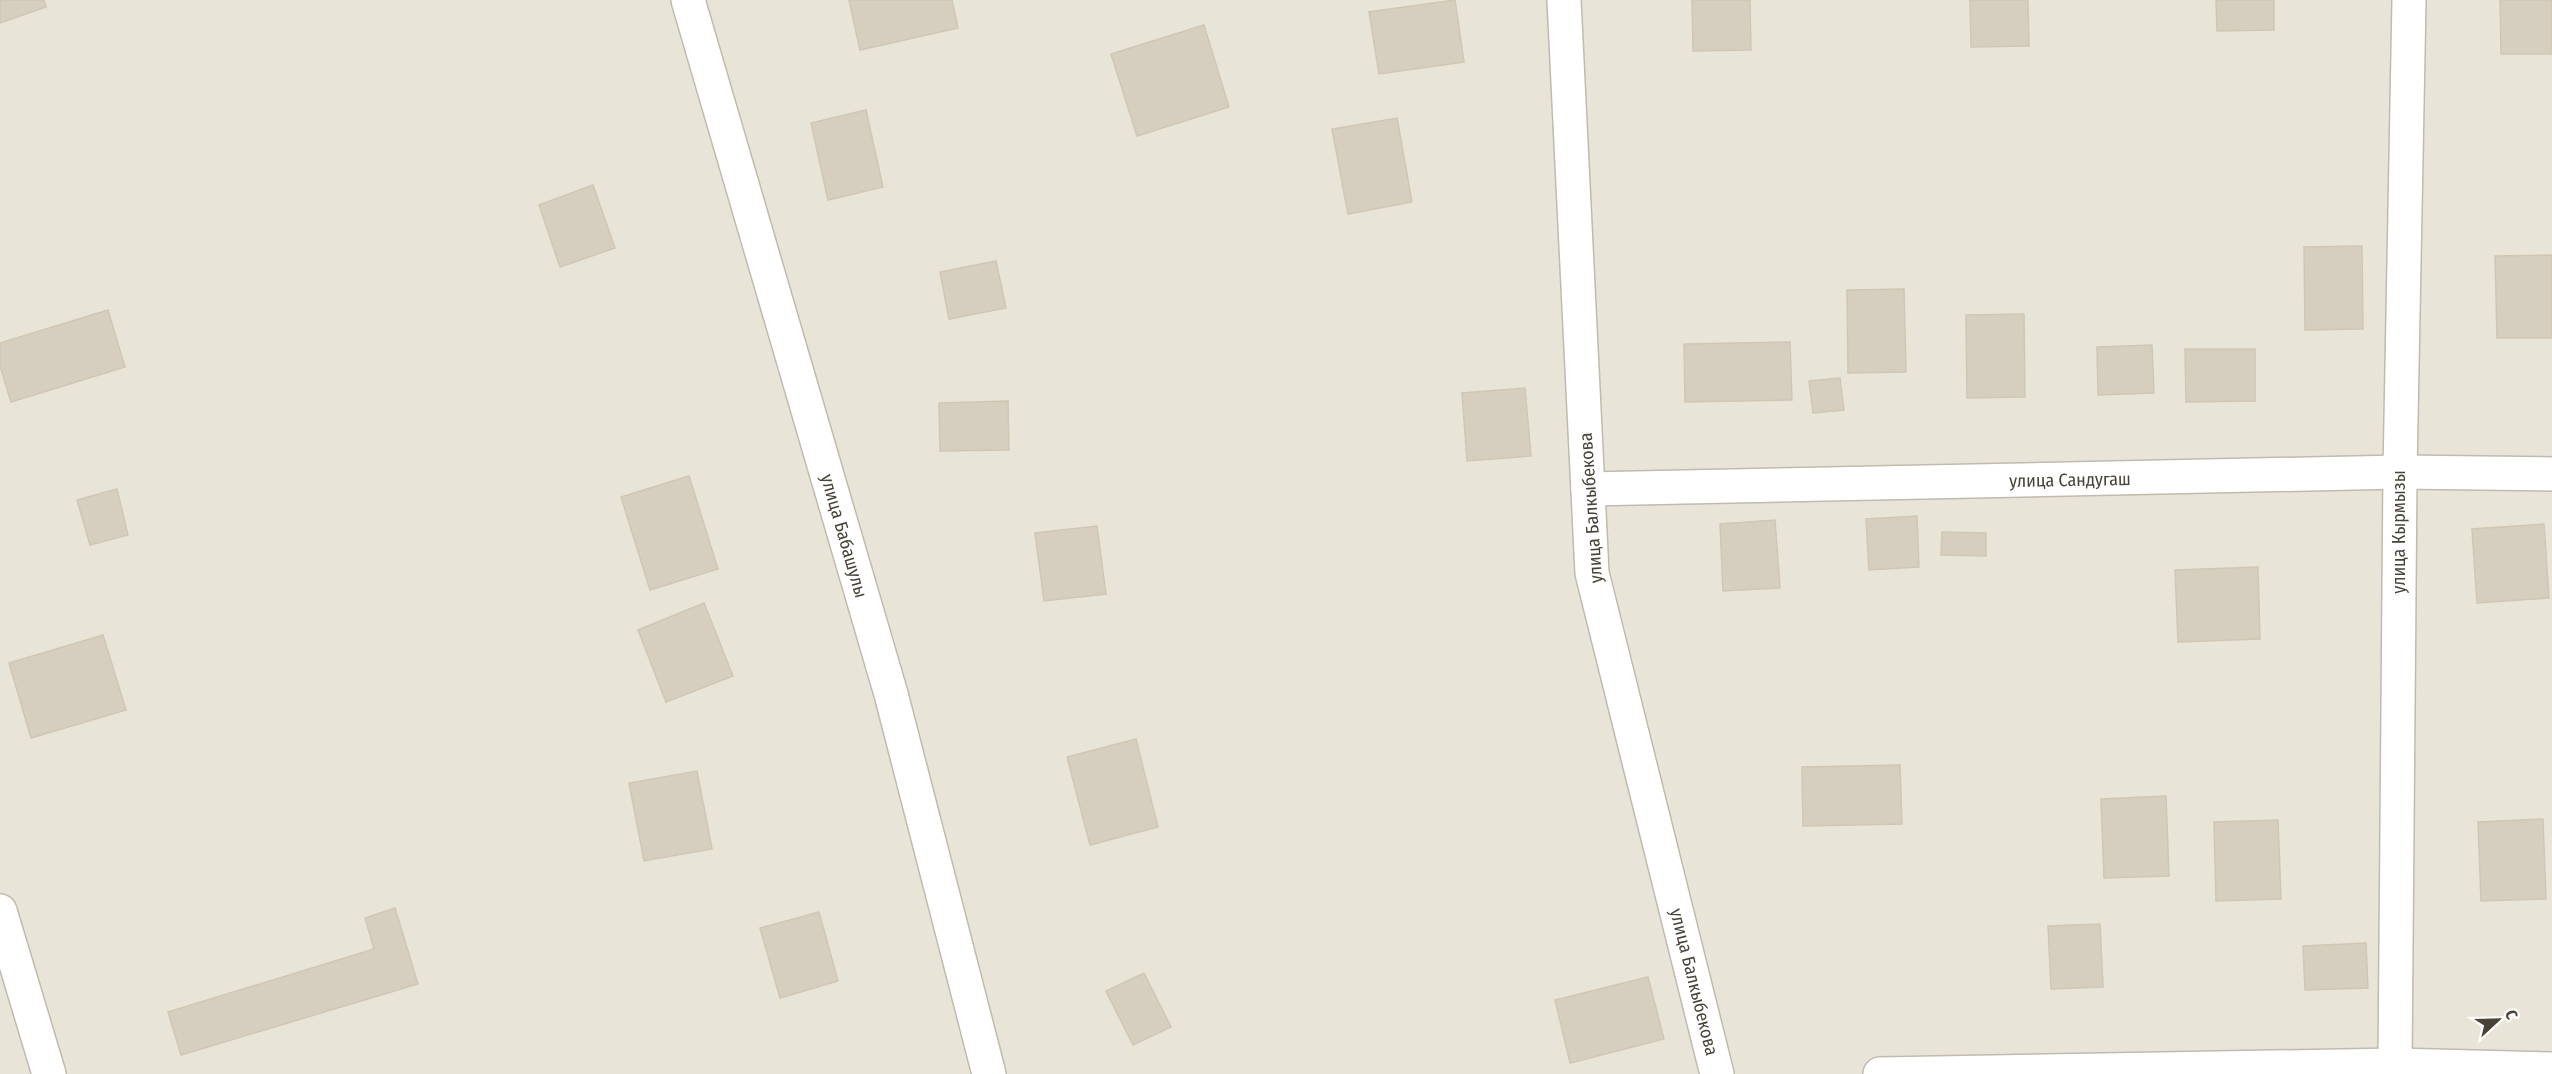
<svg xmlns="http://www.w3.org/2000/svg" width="2552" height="1074" font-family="'Fira Sans Condensed',sans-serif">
	<rect width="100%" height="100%" fill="#f4f2ea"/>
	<!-- residential -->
	<rect fill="#e8e4d8" x="0" y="0" width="2552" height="1074"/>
	<!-- building -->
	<g fill="#d6cfc0" stroke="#d0c7b3" stroke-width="1.5">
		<polygon points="0,0 44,0 46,7 0,23"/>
		<polygon points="849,0 952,0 958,28 860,50"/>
		<polygon points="1455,0 1464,62 1379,74 1369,12"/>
		<polygon points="1692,0 1750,0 1751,50 1693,51"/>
		<polygon points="1970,0 2028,0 2029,46 1971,47"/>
		<polygon points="2216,0 2274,0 2274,30 2217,31"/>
		<polygon points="2500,0 2552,0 2552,54 2501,54"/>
		<polygon points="1204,25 1229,107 1137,136 1111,54"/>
		<polygon points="866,110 883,187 828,200 811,123"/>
		<polygon points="1397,118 1412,202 1348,214 1332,129"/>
		<polygon points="593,185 615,248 560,267 539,205"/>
		<polygon points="2362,246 2363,329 2305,330 2304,247"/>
		<polygon points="2552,255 2552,338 2497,338 2495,256"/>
		<polygon points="996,261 1006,308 949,319 940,272"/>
		<polygon points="1904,289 1906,372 1848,373 1847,290"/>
		<polygon points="108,310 125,367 11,402 0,366 0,343"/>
		<polygon points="2024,314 2025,397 1967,398 1966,315"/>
		<polygon points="1790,342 1792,400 1685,402 1684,344"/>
		<polygon points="2152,345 2154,393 2098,395 2097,347"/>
		<polygon points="2185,349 2255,349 2255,401 2186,402"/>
		<polygon points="1840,378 1844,410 1813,413 1809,381"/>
		<polygon points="1525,388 1531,456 1467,461 1462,393"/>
		<polygon points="1008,401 1009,450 940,451 939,403"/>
		<polygon points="689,476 718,569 650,590 621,497"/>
		<polygon points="117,489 128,535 90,545 77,500"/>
		<polygon points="1917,516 1919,567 1869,570 1866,519"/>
		<polygon points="1775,520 1780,588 1723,591 1720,524"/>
		<polygon points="2544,524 2549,598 2477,603 2472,529"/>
		<polygon points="1097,526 1106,594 1044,601 1035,533"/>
		<polygon points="1942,532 1986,533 1986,556 1941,555"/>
		<polygon points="2258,567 2260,639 2178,642 2175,570"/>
		<polygon points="704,603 733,676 666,702 638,630"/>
		<polygon points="103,635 126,710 31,738 9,663"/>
		<polygon points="1136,739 1158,827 1090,845 1067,757"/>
		<polygon points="1900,765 1902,824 1803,826 1802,767"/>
		<polygon points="697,771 712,849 644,861 629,783"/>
		<polygon points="2166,796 2169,876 2104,878 2101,799"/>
		<polygon points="2543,819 2546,899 2481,901 2478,822"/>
		<polygon points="2278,820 2281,899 2216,901 2214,822"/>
		<polygon points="395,908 418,984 181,1055 168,1012 374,949 365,918"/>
		<polygon points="819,912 838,981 780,998 760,928"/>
		<polygon points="2100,924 2103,987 2051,989 2048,926"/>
		<polygon points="2366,943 2368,988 2305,990 2303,946"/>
		<polygon points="1144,973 1171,1027 1133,1045 1106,991"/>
		<polygon points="1648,977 1664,1039 1570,1063 1555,1000"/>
	</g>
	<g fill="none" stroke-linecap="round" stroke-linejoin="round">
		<defs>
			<g id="minor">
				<polyline points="688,0 891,694 989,1074"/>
				<polyline points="1564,0 1592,573 1717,1074"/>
				<polyline points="1588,489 2400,472 2552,474"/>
				<polyline points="0,911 49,1074"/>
				<polyline points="2395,1065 2400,472 2409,0"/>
				<polyline points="1880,1074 2395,1065 2552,1069"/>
			</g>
		</defs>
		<!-- minor casing -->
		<use href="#minor" stroke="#c0bbad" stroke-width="36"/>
		<!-- minor -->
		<use href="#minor" stroke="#fff" stroke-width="33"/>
	</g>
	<g text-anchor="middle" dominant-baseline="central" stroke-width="4.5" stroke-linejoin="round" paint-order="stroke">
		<!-- street labels -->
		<g font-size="18" fill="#484338" stroke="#fff">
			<text transform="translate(2070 480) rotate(-1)">улица Сандугаш</text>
			<text transform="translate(1591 508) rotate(-94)">улица Балкыбекова</text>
			<text transform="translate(2399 532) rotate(-90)">улица Кырмызы</text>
			<text transform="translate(844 536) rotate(74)">улица Бабашулы</text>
			<text transform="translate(1694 982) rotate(76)">улица Балкыбекова</text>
		</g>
	</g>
	<!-- north arrow -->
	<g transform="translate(2498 1020) rotate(68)" stroke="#ffffff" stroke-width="4.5" paint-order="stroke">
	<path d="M0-4.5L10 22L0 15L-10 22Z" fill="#484338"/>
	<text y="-9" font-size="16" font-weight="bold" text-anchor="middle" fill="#484338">С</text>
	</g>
</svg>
